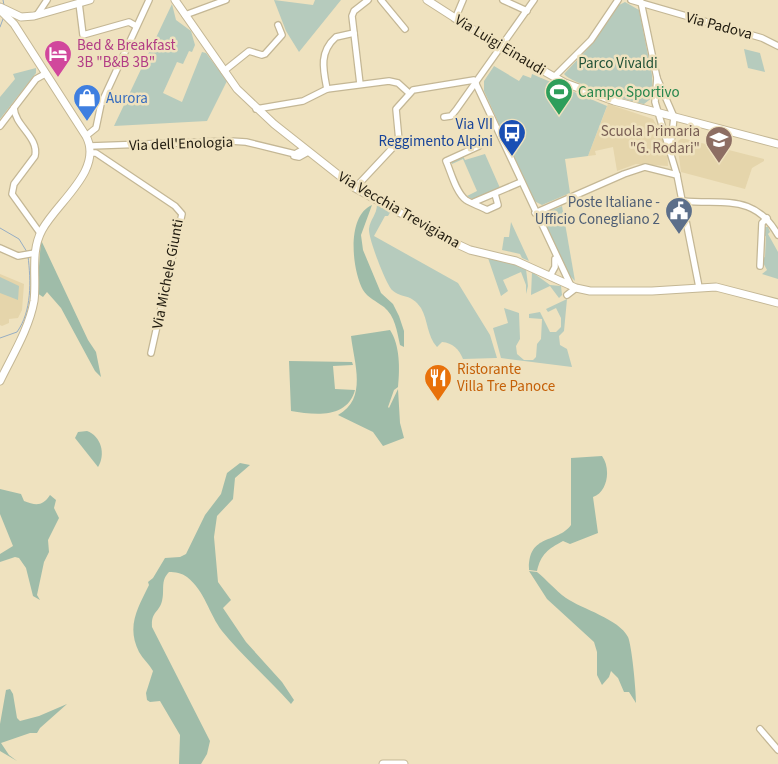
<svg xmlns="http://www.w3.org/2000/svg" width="778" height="764" font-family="'Source Sans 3',sans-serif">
	<rect width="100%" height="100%" fill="#efe2bf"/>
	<!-- built -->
	<g fill="#e5d5ab">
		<polygon points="608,104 653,119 657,126 656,132 661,132 667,147 668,166 636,164 617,171 613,147 595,151 596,155 588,156"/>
		<polygon points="682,138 764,159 764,161 752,168 745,189 681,172 677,142"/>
		<polygon points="0,274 24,284 22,310 18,318 9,319 9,323 2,326 0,325"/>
	</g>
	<!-- green -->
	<g fill="#b6cbbd">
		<polygon points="274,0 313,5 315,0 341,0 299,52 286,31"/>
		<path d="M625,2L639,10L652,75L653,97L644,104C632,102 570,83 564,74L594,42L619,5Z"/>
		<polygon points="172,4 176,20 191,31 195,45 192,52 189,51 183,64 177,62 163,93 182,102 202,52 206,53 227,81 207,121 114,126"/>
		<polygon points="744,49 760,53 765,72 748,68"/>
		<polygon points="494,66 519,81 523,75 531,78 532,74 607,106 588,156 565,159 570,193 542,205 534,201 484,91 484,81"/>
		<polygon points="36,68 36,73 0,119 0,97 15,79 13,74"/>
		<polygon points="485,154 500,188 472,199 467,196 477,191 463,159 452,164 451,161 463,156 465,160"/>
		<path d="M377,204L391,211L388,216H385L374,236L458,283L490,335L497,358L463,359C459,349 453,343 442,342L437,347C427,336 428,320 421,308C411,293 402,299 392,290C386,284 368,238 369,229C370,219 377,215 377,204Z"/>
		<polygon points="562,206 575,281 569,275 543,220 545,213"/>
		<polygon points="511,222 529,261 522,258 520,254 502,250 504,237 509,237"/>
		<polygon points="765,227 768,227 770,232 768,234 778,252 778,279 762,274 767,270 761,259 765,257 766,236 762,237"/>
		<polygon points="488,258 511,262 526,269 528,286 526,294 526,285 521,272 503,280 508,291 501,296"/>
		<polygon points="532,272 550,285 561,286 562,295 559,298 550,286 531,295"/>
		<polygon points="0,277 19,286 18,300 0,293"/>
		<polygon points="567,299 564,331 559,336 560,345 567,349 572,367 501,358 493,328 508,323 504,308 519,313 520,339 516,346 517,354 524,360 533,360 536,357 537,344 541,339 542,319 529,318 529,314 540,312 550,332 556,332 561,327 561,318 556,308 548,312 546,309"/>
	</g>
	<!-- forest -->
	<g fill="#9fbca9">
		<path d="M372,205L361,235L363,250L381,293L393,304L399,316L404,331V347L400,345C397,331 395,316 384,307C376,301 368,298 363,290C352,270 346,216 372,205Z"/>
		<polygon points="41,240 88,340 96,352 101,377 95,371 61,308 47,292 43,297 37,293"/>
		<path d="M390,330C400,345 400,369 398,387L394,390L388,407L389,408L398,389L400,423L404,438L383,446L373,432L338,415C368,399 354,363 351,336Z"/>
		<path d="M289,361L352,362L353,365L333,366L335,389L355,390C347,419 315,415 291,411Z"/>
		<path d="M87,431C101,436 106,454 98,467L75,438L78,432Z"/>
		<path d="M602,456C611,468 608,492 593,497L598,533L570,544L563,541C548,549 541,554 537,571L529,570C528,533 557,544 571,525V458Z"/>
		<path d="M240,463L250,465L235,478L233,499L217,516L214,537L218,582L231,600L223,608L246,642L282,682L294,700L291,704C269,679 243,657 222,631C209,614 205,591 187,577C182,573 175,572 169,572C160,581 165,590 162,601C159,613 151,611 152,627L210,741L207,754L201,764H179L180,735L160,701L150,702L147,700L146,693L153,671C149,664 143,659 139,652C126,626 138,608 149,585L148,582L153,578L165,558L180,557L186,554L205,515L221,494L227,473Z"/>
		<path d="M0,489L21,494L24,501C36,506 43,506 50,495L56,500L54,508L59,518L48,540L49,552L44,562L37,595L40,600L33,596L26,568L19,558L15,557L0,562V554L13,546L0,514Z"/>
		<path d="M529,571L537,572C547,580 555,590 566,598C582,609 619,619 628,637C632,646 636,691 636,703L629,692H624L618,678L611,671L609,677L602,685L597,675V652L594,642L547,599Z"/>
		<polygon points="10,689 13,694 17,718 20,721 39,716 67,704 40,728 37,733 30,733 1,743 9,755 17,761 0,751 0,724 6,690"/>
	</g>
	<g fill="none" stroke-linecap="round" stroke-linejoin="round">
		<!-- stream -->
		<g stroke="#96adc3" stroke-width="1">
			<polyline points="3,0 4,5"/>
			<polyline points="0,27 3,19"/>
			<polyline points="0,228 19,239 27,252"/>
			<path d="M0,338L17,332C32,311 31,281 28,256"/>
		</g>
		<defs>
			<g id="minor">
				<polyline points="381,0 405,29"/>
				<polyline points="503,0 527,11"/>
				<polyline points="631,0 762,38 778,46"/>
				<polyline points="641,2 657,78 674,117 671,144"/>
				<polyline points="79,3 83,35 129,22 136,26"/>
				<polyline points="37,15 47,0"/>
				<polyline points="185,15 226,0"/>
				<polyline points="455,19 463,0"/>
				<polyline points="224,71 249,51 262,55 265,54 282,35 278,25"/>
				<polyline points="554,77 591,40 618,0"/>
				<polyline points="657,78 655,102 677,175 699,287"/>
				<polyline points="360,84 352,16 354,11 368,0"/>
				<polyline points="476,84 571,286"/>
				<path d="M327,89C323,69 319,52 336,37L354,33"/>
				<path d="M14,108C15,126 39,137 35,156L14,184L12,194L40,233"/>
				<polyline points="256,109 303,101 327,89 389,81 398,83 409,93"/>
				<polyline points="444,117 451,116 456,110 534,0"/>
				<polyline points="0,126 36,79 45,74"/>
				<polyline points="86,136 96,128 101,104 149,0"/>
				<polyline points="90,146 230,141 246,142 295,154 304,149"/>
				<path d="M479,146L446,161C451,172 456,193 466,200C472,204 480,206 487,210L498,205L495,194"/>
				<polyline points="91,153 96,153 175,206 182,214 151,353"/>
				<polyline points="294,156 299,157 308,152"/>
				<polyline points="355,188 399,141 396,109 413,90 474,80 476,84"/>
				<path d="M683,201C724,205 754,193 778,235"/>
				<polyline points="474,202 521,182"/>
				<polyline points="535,213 624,174 645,167 677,175"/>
				<polyline points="0,248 18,256 35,253"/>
				<polyline points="760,266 762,223 767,218"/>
				<polyline points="550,276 555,267 555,259"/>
				<polyline points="567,295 576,288"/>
				<polyline points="760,729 778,750"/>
			</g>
			<g id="tertiary">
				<polyline points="175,0 237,89 274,124 355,188 457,244 470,250 516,261 576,288 590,291 652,291 716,287 778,303"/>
				<polyline points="427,0 494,43 565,83 614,101 778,144"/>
				<polyline points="0,7 21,17 34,16 90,0"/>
				<path d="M0,10L14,24L86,136C104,170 57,202 42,230C30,252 37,277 34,301C29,329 12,356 0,381"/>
				<polyline points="383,764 404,764"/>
			</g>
		</defs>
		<!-- minor casing -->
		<use href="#minor" stroke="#c4b795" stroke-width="8"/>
		<!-- tertiary casing -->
		<use href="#tertiary" stroke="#c4b795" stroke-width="9"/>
		<!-- minor -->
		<use href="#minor" stroke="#fff" stroke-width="5.5"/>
		<!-- tertiary -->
		<use href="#tertiary" stroke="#fff" stroke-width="7"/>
	</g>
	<!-- icons -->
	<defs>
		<symbol id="hotel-pin" viewBox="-11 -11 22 30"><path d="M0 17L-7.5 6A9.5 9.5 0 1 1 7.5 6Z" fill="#d1479c" stroke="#efe2bf"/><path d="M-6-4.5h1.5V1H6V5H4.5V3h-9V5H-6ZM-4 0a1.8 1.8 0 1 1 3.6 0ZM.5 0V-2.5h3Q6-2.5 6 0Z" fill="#fff"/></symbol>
		<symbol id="stadium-pin" viewBox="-11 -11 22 30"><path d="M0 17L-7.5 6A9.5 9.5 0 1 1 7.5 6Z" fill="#2e9e5b" stroke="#efe2bf"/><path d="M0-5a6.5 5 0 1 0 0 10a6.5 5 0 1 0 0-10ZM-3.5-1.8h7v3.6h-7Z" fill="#fff"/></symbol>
		<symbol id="shop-pin" viewBox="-11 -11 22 30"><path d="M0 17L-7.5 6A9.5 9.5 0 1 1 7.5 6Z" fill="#3f7fe0" stroke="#efe2bf"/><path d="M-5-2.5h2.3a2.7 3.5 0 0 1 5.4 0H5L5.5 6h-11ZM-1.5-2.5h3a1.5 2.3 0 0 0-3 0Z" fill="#fff"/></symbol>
		<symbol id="bus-pin" viewBox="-11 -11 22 30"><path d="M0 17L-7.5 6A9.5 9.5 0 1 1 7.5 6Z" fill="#1a4fb4" stroke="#efe2bf"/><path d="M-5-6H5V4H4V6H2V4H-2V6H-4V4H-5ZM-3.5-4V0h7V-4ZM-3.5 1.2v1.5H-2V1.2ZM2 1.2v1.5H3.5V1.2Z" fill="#fff"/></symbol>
		<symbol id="school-pin" viewBox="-11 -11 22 30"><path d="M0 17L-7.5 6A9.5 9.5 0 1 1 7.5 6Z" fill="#8d6e63" stroke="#efe2bf"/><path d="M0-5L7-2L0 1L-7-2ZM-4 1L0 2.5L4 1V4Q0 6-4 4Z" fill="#fff"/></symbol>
		<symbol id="civic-pin" viewBox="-11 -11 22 30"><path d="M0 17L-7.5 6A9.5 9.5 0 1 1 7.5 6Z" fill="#5c6f8a" stroke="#efe2bf"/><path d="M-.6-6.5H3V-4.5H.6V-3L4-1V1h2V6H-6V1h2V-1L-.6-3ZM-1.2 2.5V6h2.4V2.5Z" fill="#fff"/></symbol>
		<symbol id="restaurant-pin" viewBox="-11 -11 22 30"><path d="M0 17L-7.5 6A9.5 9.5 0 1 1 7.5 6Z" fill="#e8710a" stroke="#efe2bf"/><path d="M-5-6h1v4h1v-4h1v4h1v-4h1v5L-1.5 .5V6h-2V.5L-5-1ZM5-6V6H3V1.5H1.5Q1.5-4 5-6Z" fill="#fff"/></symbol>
	</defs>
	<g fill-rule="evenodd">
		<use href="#hotel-pin" x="42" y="38" width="32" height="43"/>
		<use href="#stadium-pin" x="543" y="76" width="32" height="43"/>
		<use href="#shop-pin" x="71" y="82" width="32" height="43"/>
		<use href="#bus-pin" x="496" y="117" width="32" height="43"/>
		<use href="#school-pin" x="703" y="124" width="32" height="43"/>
		<use href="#civic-pin" x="663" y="195" width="32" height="43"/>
		<use href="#restaurant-pin" x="422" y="362" width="32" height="43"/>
	</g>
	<g text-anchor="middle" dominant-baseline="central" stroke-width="5" stroke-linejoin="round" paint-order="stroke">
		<!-- street labels -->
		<g font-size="15" fill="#201b0f" stroke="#efe2bf">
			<text transform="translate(719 26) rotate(15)">Via Padova</text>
			<text transform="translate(500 45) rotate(31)">Via Luigi Einaudi</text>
			<text transform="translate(181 144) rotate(-2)">Via dell'Enologia</text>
			<text transform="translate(399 210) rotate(30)">Via Vecchia Trevigiana</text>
			<text transform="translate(168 274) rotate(-79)">Via Michele Giunti</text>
		</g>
		<!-- hotel labels -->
		<g font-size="15" fill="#b23c85" stroke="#efe2bf" text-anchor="start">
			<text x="77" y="45">Bed &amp; Breakfast<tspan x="77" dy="17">3B "B&amp;B 3B"</tspan></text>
		</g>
		<!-- park labels -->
		<g font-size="15" fill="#215237" stroke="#efe2bf">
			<text x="618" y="63">Parco Vivaldi</text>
		</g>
		<!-- leisure labels -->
		<g font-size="15" fill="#27864d" stroke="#efe2bf" text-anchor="start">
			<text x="578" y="92">Campo Sportivo</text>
		</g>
		<!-- shop labels -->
		<g font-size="15" fill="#366cbe" stroke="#efe2bf" text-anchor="start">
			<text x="106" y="98">Aurora</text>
		</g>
		<!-- transit labels -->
		<g font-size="15" fill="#164399" stroke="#efe2bf" text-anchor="end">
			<text x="493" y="124">Via VII<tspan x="493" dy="17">Reggimento Alpini</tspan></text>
		</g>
		<!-- education labels -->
		<g font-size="15" fill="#785e54" stroke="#efe2bf" text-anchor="end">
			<text x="700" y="131">Scuola Primaria<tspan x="700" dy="17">"G. Rodari"</tspan></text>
		</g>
		<!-- service labels -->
		<g font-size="15" fill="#4e5e75" stroke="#efe2bf" text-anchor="end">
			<text x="660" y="202">Poste Italiane -<tspan x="660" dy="17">Ufficio Conegliano 2</tspan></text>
		</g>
		<!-- food labels -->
		<g font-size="15" fill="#c56008" stroke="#efe2bf" text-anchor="start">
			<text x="457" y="369">Ristorante<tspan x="457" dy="17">Villa Tre Panoce</tspan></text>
		</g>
	</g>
</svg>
